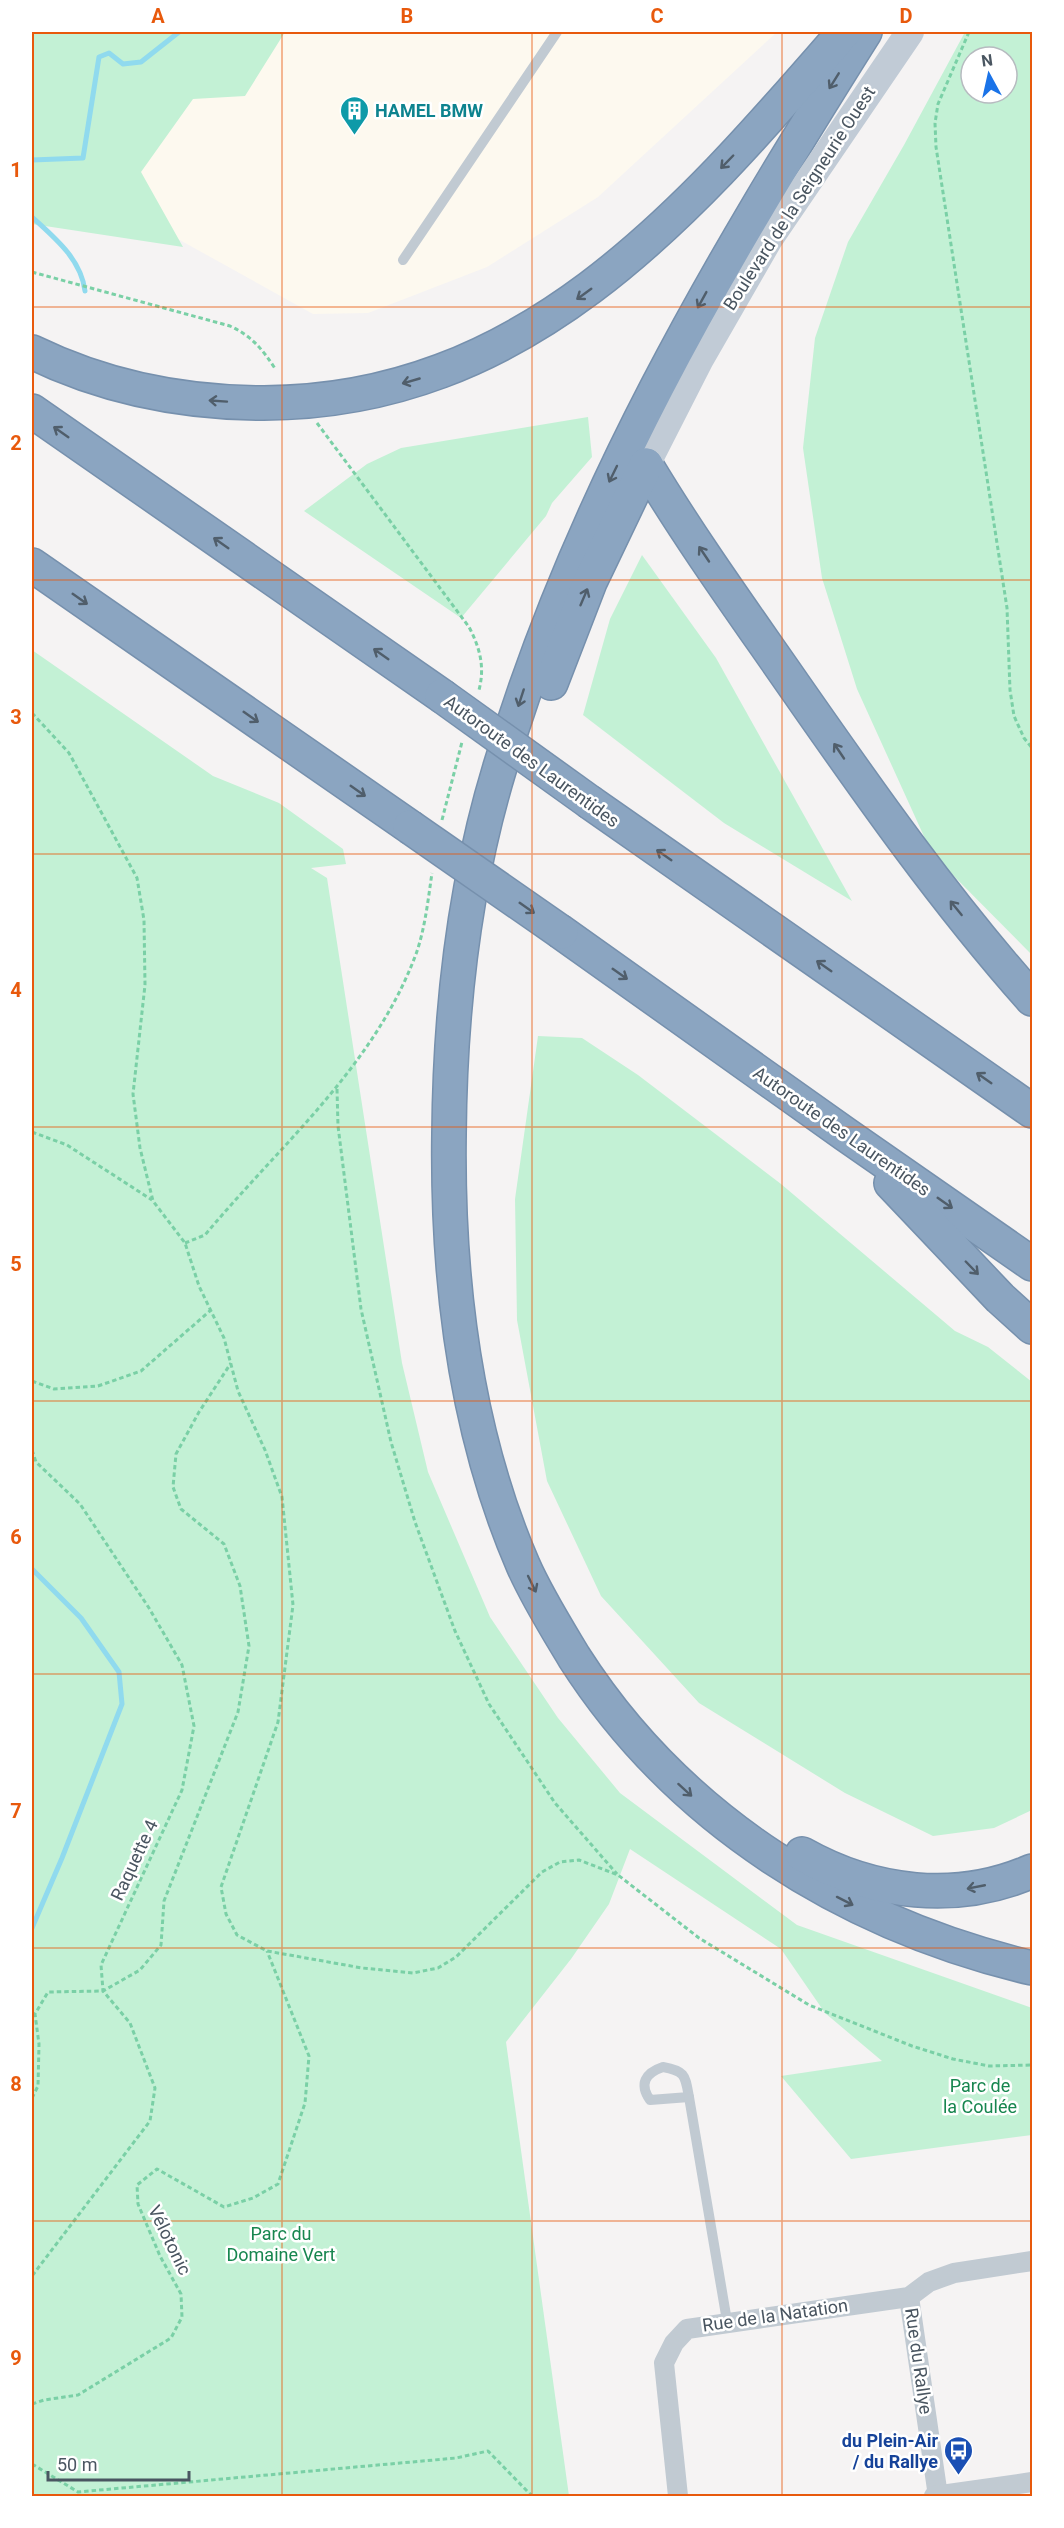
<svg xmlns="http://www.w3.org/2000/svg" width="1064" height="2528" font-family="Roboto,sans-serif">
	<rect width="100%" height="100%" fill="#f5f3f3"/>
	<!-- commercial -->
	<polygon fill="#fdf9ef" points="280,32 777,32 598,197 487,267 368,313 313,314 169,234 133,172 186,94"/>
	<!-- green -->
	<g fill="#c3f1d5" fill-rule="evenodd">
		<polygon points="32,32 285,32 245,96 193,99 141,172 183,247 32,224"/>
		<path d="M965,32H1032V149L1030,154L1032,157V955L932,854L857,689L822,578L803,448L815,338L848,242L904,145ZM971,57H1007V93H971Z"/>
		<polygon points="588,417 592,457 552,503 546,516 461,618 304,511 367,464 401,448"/>
		<polygon points="642,555 716,658 852,901 724,823 583,715 610,619"/>
		<polygon points="32,650 213,776 279,803 343,849 346,864 311,868 327,878 402,1363 428,1472 490,1617 558,1718 620,1793 797,1925 1032,2008 1032,2135 851,2159 781,2076 882,2061 825,2013 781,1949 630,1849 609,1904 571,1959 506,2042 569,2496 32,2496"/>
		<polygon points="538,1036 582,1038 638,1075 781,1184 955,1331 988,1347 1032,1382 1032,1810 994,1828 933,1836 845,1793 699,1703 601,1596 547,1481 517,1320 515,1199"/>
	</g>
	<g fill="none" stroke-linecap="round" stroke-linejoin="round">
		<!-- stream -->
		<g stroke="#90daee" stroke-width="5">
			<polyline points="32,160 83,158 99,57 109,53 123,64 141,62 179,32"/>
			<path d="M32,217C55,238 81,259 85,291"/>
			<polyline points="32,1569 81,1618 119,1672 122,1704 62,1858 32,1928"/>
		</g>
		<defs>
			<g id="highway">
				<path d="M865,32C717,267 580,499 500,767C464,885 450,1011 449,1134C447,1279 465,1431 523,1565C537,1597 556,1627 574,1657C678,1820 846,1924 1032,1968"/>
				<path d="M32,352C104,387 184,403 264,403C526,402 686,214 844,32"/>
				<polyline points="32,411 442,696"/>
				<path d="M646,465C691,540 743,612 793,684C869,793 944,900 1032,999"/>
				<polyline points="32,565 410,827"/>
				<polyline points="551,683 590,582 646,465"/>
				<polyline points="591,803 1032,1111"/>
				<polyline points="561,932 845,1134 1032,1264"/>
				<polyline points="891,1183 1000,1298 1032,1327"/>
				<path d="M802,1854C873,1894 957,1904 1032,1871"/>
			</g>
		</defs>
		<!-- highway casing -->
		<use href="#highway" stroke="#7690ad" stroke-width="36"/>
		<!-- path -->
		<g stroke="#7ad0a6" stroke-width="3" stroke-dasharray="4.5 3" stroke-linecap="butt">
			<polyline points="969,32 938,104 935,123 936,147 1007,608 1010,690 1014,716 1024,738 1032,748"/>
			<path d="M32,272L230,326C252,336 263,350 276,370"/>
			<path d="M317,423L469,627C480,648 485,667 479,690"/>
			<polyline points="32,713 69,753 137,878 144,920 145,985 133,1094 140,1148 153,1201 185,1243 199,1286 224,1338 238,1391 265,1450 282,1497 293,1605 278,1722 221,1887 226,1914 237,1935 267,1951 362,1968 413,1973 438,1968 456,1957 542,1872 560,1862 579,1860 618,1875 699,1938 809,2005 912,2046 953,2059 989,2066 1032,2065"/>
			<polyline points="442,820 462,742"/>
			<polyline points="337,1089 338,1126 361,1309 391,1442 415,1522 455,1631 489,1704 555,1803 617,1874"/>
			<polyline points="32,1132 67,1145 152,1200"/>
			<path d="M185,1243L205,1235C280,1145 374,1067 416,954C425,929 428,900 432,873"/>
			<polyline points="32,1381 54,1389 98,1386 141,1371 211,1310"/>
			<polyline points="32,1450 36,1462 80,1504 149,1608 182,1665 194,1726 182,1790 101,1965 103,1991 130,2023 155,2088 150,2121 32,2276"/>
			<polyline points="32,2098 38,2086 39,2044 35,2014 48,1992 103,1991 140,1970 161,1945 164,1901 238,1712 249,1646 240,1586 224,1544 181,1509 173,1487 176,1454 199,1412 231,1363"/>
			<polyline points="32,2404 44,2400 78,2395 171,2338 182,2317 181,2294 160,2256 138,2204 137,2185 157,2169 224,2207 253,2198 278,2184 305,2103 309,2056 267,1951"/>
			<polyline points="32,2464 78,2492 456,2458 488,2451 532,2496"/>
		</g>
		<!-- lane -->
		<g stroke="#c1cad2" stroke-width="10">
			<polyline points="403,260 557,32"/>
			<path d="M663,2067C686,2071 685,2076 689,2097L650,2100C639,2084 645,2073 663,2067Z"/>
			<polyline points="689,2097 727,2321"/>
		</g>
		<!-- street -->
		<g stroke="#c1cad2" stroke-width="20">
			<polyline points="909,2297 938,2496"/>
			<polyline points="678,2496 664,2363 674,2343 687,2329 909,2297 929,2282 954,2273 1032,2261"/>
			<polyline points="934,2496 1032,2482"/>
		</g>
		<!-- secondary -->
		<polyline stroke="#c1cbd6" stroke-width="28" points="646,465 700,359 769,239 910,32"/>
		<!-- highway -->
		<use href="#highway" stroke="#8ba5c1" stroke-width="33"/>
		<defs>
			<g id="highway-bridge">
				<polyline points="442,696 591,803"/>
				<polyline points="410,827 561,932"/>
			</g>
		</defs>
		<!-- highway-bridge casing -->
		<use href="#highway-bridge" stroke="#7690ad" stroke-width="36" stroke-linecap="butt"/>
		<!-- highway-bridge -->
		<use href="#highway-bridge" stroke="#8ba5c1" stroke-width="33"/>
	</g>
	<!-- one-way arrows -->
	<defs><path id="oneway-shaft" d="M-6 0H5M1.5-3L5.5 0L1.5 3" fill="none" stroke-width="1.6" stroke-linecap="round" stroke-linejoin="round" transform="scale(1.5)"/></defs>
	<g stroke="#505e6b">
		<use href="#oneway-shaft" transform="translate(834 81) rotate(122)"/>
		<use href="#oneway-shaft" transform="translate(727 162) rotate(134)"/>
		<use href="#oneway-shaft" transform="translate(584 294) rotate(144)"/>
		<use href="#oneway-shaft" transform="translate(702 300) rotate(119)"/>
		<use href="#oneway-shaft" transform="translate(411 381) rotate(164)"/>
		<use href="#oneway-shaft" transform="translate(218 401) rotate(-176)"/>
		<use href="#oneway-shaft" transform="translate(61 432) rotate(-145)"/>
		<use href="#oneway-shaft" transform="translate(613 474) rotate(116)"/>
		<use href="#oneway-shaft" transform="translate(221 543) rotate(-145)"/>
		<use href="#oneway-shaft" transform="translate(704 554) rotate(-124)"/>
		<use href="#oneway-shaft" transform="translate(584 597) rotate(-67)"/>
		<use href="#oneway-shaft" transform="translate(80 599) rotate(35)"/>
		<use href="#oneway-shaft" transform="translate(381 654) rotate(-145)"/>
		<use href="#oneway-shaft" transform="translate(521 698) rotate(108)"/>
		<use href="#oneway-shaft" transform="translate(251 717) rotate(35)"/>
		<use href="#oneway-shaft" transform="translate(839 751) rotate(-124)"/>
		<use href="#oneway-shaft" transform="translate(358 791) rotate(35)"/>
		<use href="#oneway-shaft" transform="translate(664 855) rotate(-145)"/>
		<use href="#oneway-shaft" transform="translate(527 908) rotate(35)"/>
		<use href="#oneway-shaft" transform="translate(956 908) rotate(-129)"/>
		<use href="#oneway-shaft" transform="translate(824 966) rotate(-145)"/>
		<use href="#oneway-shaft" transform="translate(620 974) rotate(35)"/>
		<use href="#oneway-shaft" transform="translate(984 1078) rotate(-145)"/>
		<use href="#oneway-shaft" transform="translate(945 1203) rotate(35)"/>
		<use href="#oneway-shaft" transform="translate(972 1268) rotate(46)"/>
		<use href="#oneway-shaft" transform="translate(532 1584) rotate(64)"/>
		<use href="#oneway-shaft" transform="translate(685 1790) rotate(42)"/>
		<use href="#oneway-shaft" transform="translate(976 1887) rotate(169)"/>
		<use href="#oneway-shaft" transform="translate(845 1901) rotate(27)"/>
	</g>
	<!-- grid -->
	<path fill="none" stroke="#e8590c" stroke-width="1.5" stroke-opacity="0.55" d="M282,32V2496M532,32V2496M782,32V2496M32,307H1032M32,580H1032M32,854H1032M32,1127H1032M32,1401H1032M32,1674H1032M32,1948H1032M32,2221H1032"/>
	<!-- icons -->
	<defs>
		<symbol id="building-pin" viewBox="-11 -11 22 30"><path d="M0 17L-7.5 6A9.5 9.5 0 1 1 7.5 6Z" fill="#0f9aa8" stroke="#fff"/><path d="M-4-6H4V6H1V3H-1V6H-4ZM-2.5-4.3h1.7v1.8h-1.7ZM.8-4.3h1.7v1.8H.8ZM-2.5-1h1.7V.8h-1.7ZM.8-1h1.7V.8H.8Z" fill="#fff"/></symbol>
		<symbol id="bus-pin" viewBox="-11 -11 22 30"><path d="M0 17L-7.5 6A9.5 9.5 0 1 1 7.5 6Z" fill="#1a4fb4" stroke="#fff"/><path d="M-5-6H5V4H4V6H2V4H-2V6H-4V4H-5ZM-3.5-4V0h7V-4ZM-3.5 1.2v1.5H-2V1.2ZM2 1.2v1.5H3.5V1.2Z" fill="#fff"/></symbol>
	</defs>
	<g fill-rule="evenodd">
		<use href="#building-pin" x="338" y="94" width="33" height="45"/>
		<use href="#bus-pin" x="942" y="2434" width="33" height="45"/>
	</g>
	<g text-anchor="middle" dominant-baseline="central" stroke-width="5" stroke-linejoin="round" paint-order="stroke">
		<!-- culture labels -->
		<g font-size="18" font-weight="bold" fill="#0d838f" stroke="#fff" text-anchor="start">
			<text x="375" y="110">HAMEL BMW</text>
		</g>
		<!-- street labels -->
		<g font-size="18" fill="#4a5661" stroke="#fff">
			<text transform="translate(799 198) rotate(-57)">Boulevard de la Seigneurie Ouest</text>
			<text transform="translate(532 761) rotate(36)">Autoroute des Laurentides</text>
			<text transform="translate(842 1131) rotate(35)">Autoroute des Laurentides</text>
			<text transform="translate(134 1860) rotate(-65)">Raquette 4</text>
			<text transform="translate(170 2240) rotate(64)">Vélotonic</text>
			<text transform="translate(775 2315) rotate(-8)">Rue de la Natation</text>
			<text transform="translate(919 2361) rotate(82)">Rue du Rallye</text>
		</g>
		<!-- park labels -->
		<g font-size="18" fill="#17864f" stroke="#fff">
			<text x="980" y="2085">Parc de<tspan x="980" dy="21">la Coulée</tspan></text>
			<text x="281" y="2233">Parc du<tspan x="281" dy="21">Domaine Vert</tspan></text>
		</g>
		<!-- transit labels -->
		<g font-size="18" font-weight="bold" fill="#164399" stroke="#fff" text-anchor="end">
			<text x="938" y="2440">du Plein-Air<tspan x="938" dy="21">/ du Rallye</tspan></text>
		</g>
	</g>
	<!-- border -->
	<rect width="1064" height="2528" fill="none" stroke="#ffffff" stroke-width="66"/>
	<!-- north arrow -->
	<g transform="translate(989 75) rotate(352)"><circle r="28" fill="#ffffff" stroke="#b7bbc0" stroke-width="1.5"/>
	<path d="M0-4.5L10 22L0 15L-10 22Z" fill="#1a73e8"/>
	<text y="-9" font-size="16" font-weight="bold" text-anchor="middle" fill="#4a5661">N</text>
	</g>
	<!-- scale -->
	<path d="M48 2471v9h141v-9" fill="none" stroke="#4a5661" stroke-width="3"/>
	<text x="57" y="2471" font-size="18" fill="#4a5661" stroke="#ffffff" stroke-width="4.5" paint-order="stroke">50 m</text>
	<rect x="33" y="33" width="998" height="2462" fill="none" stroke="#e8590c" stroke-width="2"/>
	<g font-size="20" text-anchor="middle" font-weight="bold" fill="#e8590c">
		<text x="158" y="23">A</text>
		<text x="407" y="23">B</text>
		<text x="657" y="23">C</text>
		<text x="906" y="23">D</text>
		<text x="16" y="177">1</text>
		<text x="16" y="450">2</text>
		<text x="16" y="724">3</text>
		<text x="16" y="997">4</text>
		<text x="16" y="1271">5</text>
		<text x="16" y="1544">6</text>
		<text x="16" y="1818">7</text>
		<text x="16" y="2091">8</text>
		<text x="16" y="2365">9</text>
	</g>
</svg>
